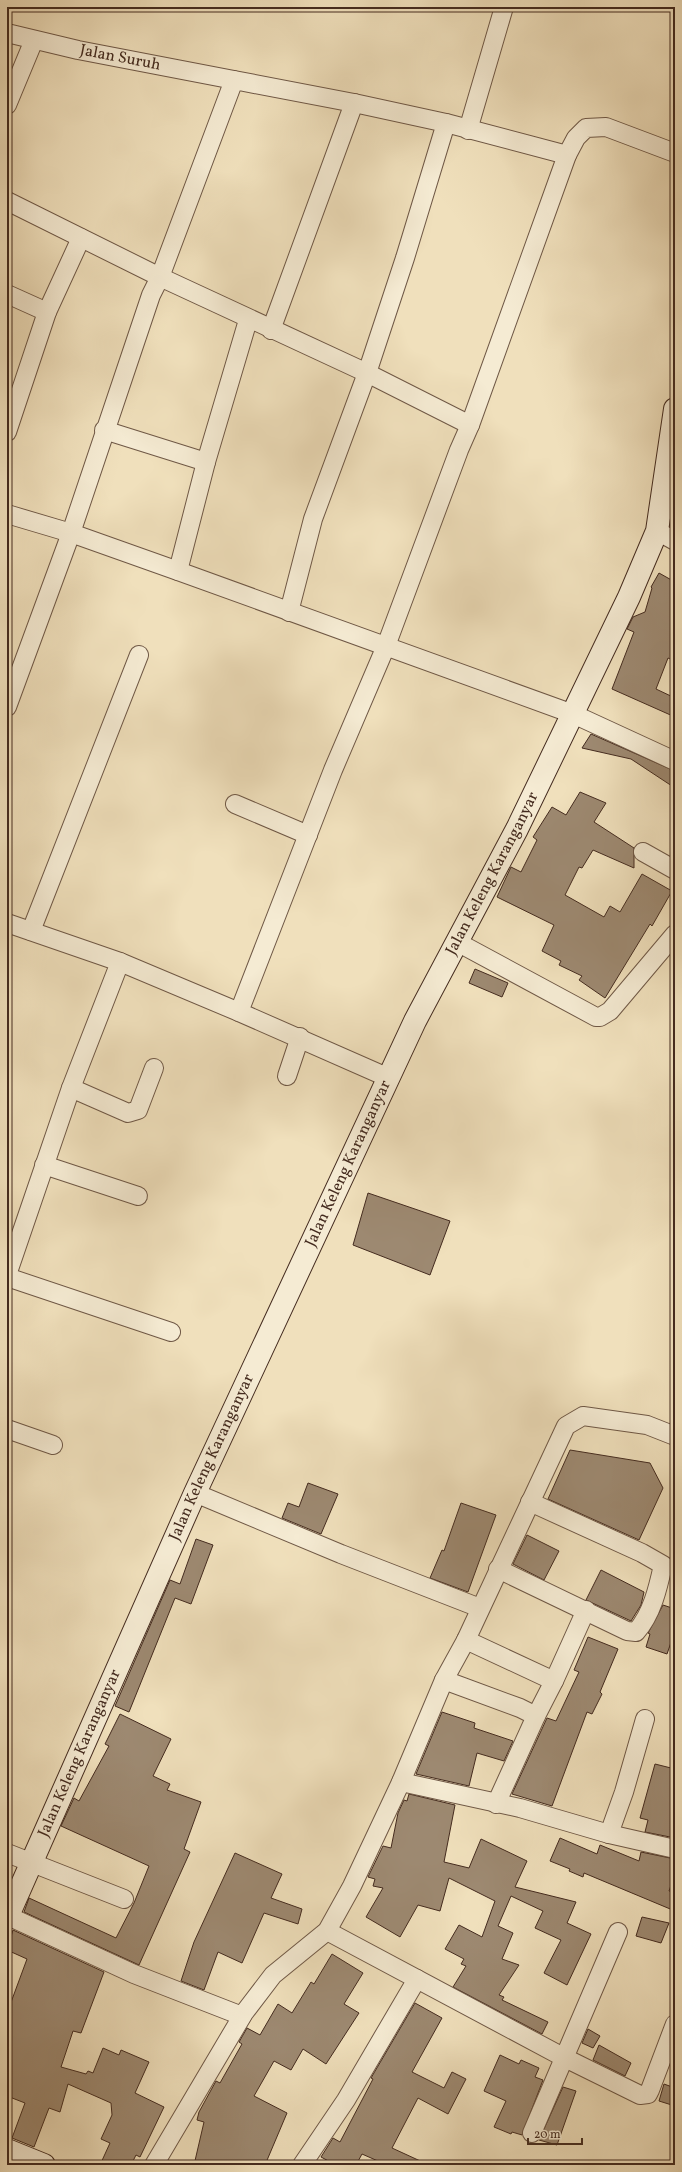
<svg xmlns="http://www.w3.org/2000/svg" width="682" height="2172" font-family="Vollkorn,serif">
	<rect width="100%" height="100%" fill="#f0e0bc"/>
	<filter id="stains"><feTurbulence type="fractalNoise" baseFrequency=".005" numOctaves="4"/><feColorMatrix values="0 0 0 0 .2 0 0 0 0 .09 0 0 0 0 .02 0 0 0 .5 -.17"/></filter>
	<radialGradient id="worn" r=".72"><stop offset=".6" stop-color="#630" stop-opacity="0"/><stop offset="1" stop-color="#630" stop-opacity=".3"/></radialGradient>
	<!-- building -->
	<g fill="#9d8971" stroke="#442b1f">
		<polygon points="675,497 675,529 670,526"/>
		<polygon points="659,573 675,582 675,661 668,658 656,689 675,698 675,717 612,689 634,632 627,629 633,617 645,612 652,588 651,587"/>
		<polygon points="591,734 675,771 675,788 631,759 582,748"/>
		<polygon points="580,792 606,803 594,822 634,848 634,868 593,850 582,868 579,867 565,895 604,917 610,906 620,912 642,874 672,891 652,926 650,924 605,998 579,980 582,976 559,965 561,961 542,951 554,925 497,897 511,867 521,872 537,840 533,837 552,807 566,815"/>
		<polygon points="475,969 508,983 502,997 469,983"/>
		<polygon points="368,1193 450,1221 430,1275 353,1245"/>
		<polygon points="570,1450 650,1463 663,1488 639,1540 548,1499"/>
		<polygon points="308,1483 338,1494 321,1534 282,1518 288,1503 299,1507"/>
		<polygon points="461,1503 496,1515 468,1592 430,1578 442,1550 444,1551"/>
		<polygon points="527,1535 559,1551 544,1580 513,1564"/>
		<polygon points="196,1539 213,1545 191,1604 175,1598 129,1712 115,1706 170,1580 180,1584"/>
		<polygon points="601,1570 644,1592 641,1605 631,1621 586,1600"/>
		<polygon points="663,1605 675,1609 675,1631 667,1654 646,1647 650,1634 648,1633"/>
		<polygon points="588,1637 618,1649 600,1692 602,1694 592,1714 587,1712 552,1806 512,1794 547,1718 556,1721 579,1672 574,1670"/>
		<polygon points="442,1712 475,1723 474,1728 513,1741 504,1761 477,1753 469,1786 416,1774"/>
		<polygon points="120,1714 171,1739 153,1776 170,1784 167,1790 201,1802 184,1849 190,1852 139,1965 24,1912 29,1898 116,1938 134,1903 149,1866 61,1826 74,1798 79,1801 109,1746 105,1744"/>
		<polygon points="655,1764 675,1769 675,1838 645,1832 648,1820 640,1818"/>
		<polygon points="409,1794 455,1805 444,1862 469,1868 481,1839 527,1861 515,1887 576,1902 567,1923 591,1934 567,1985 544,1973 561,1940 535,1928 543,1911 511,1896 498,1926 513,1933 502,1959 519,1965 499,1995 504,1997 502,2000 548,2022 542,2034 453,1987 466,1966 461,1964 464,1959 445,1949 459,1925 482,1937 495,1901 449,1878 440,1911 418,1905 400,1937 366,1917 383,1888 373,1886 375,1879 368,1877 383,1846 391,1848 398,1813 404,1800 407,1801"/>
		<polygon points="560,1838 597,1854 600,1845 639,1861 641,1852 675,1859 675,1874 669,1891 675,1892 675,1911 584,1873 583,1877 569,1871 570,1869 550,1861"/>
		<polygon points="235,1853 282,1874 271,1898 302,1909 298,1924 264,1913 242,1963 218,1952 204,1990 181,1981 194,1942"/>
		<polygon points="642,1917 669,1923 661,1943 636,1936"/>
		<polygon points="13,1930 104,1972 81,2033 73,2031 61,2067 86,2074 88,2071 93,2073 103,2048 119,2055 121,2050 149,2062 135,2093 164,2107 140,2157 136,2155 131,2165 100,2165 110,2143 101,2139 112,2115 111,2103 68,2084 60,2112 49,2108 34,2147 12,2138 25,2103 7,2096 7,2004 10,2005 27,1959 7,1950"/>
		<polygon points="332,1954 363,1973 344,2004 359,2013 326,2064 303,2049 291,2070 274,2061 254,2096 287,2113 265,2165 194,2165 204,2122 197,2120 199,2112 216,2081 220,2083 242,2044 239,2042 247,2028 260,2035 278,2004 292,2013 311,1982 314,1984"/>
		<polygon points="415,2003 442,2018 412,2072 444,2088 452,2072 466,2079 448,2114 418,2098 392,2148 429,2165 387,2165 362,2154 356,2165 336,2165 321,2157 333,2138 340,2142 373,2079 371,2078"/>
		<polygon points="588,2029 600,2036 593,2048 582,2043"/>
		<polygon points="599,2045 631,2063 625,2076 593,2060"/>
		<polygon points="500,2055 519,2064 521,2060 539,2068 535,2077 543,2080 522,2135 512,2132 511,2134 494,2127 506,2101 484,2091"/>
		<polygon points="664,2084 675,2088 675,2106 659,2101"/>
		<polygon points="563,2087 576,2091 557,2145 539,2140"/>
	</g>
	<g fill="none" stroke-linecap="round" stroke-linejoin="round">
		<defs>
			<g id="minor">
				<path id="s1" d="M7,33L78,50L234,80"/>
				<polyline points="7,105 34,40"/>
				<polyline points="468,130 504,7"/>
				<polyline points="7,201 160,277 367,373 470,425"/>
				<polyline points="7,294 47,312"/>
				<polyline points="271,330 354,103"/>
				<polyline points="104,430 206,462"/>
				<polyline points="7,432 47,312 81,238"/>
				<polyline points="7,514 71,533 178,571 573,714 675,761"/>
				<polyline points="657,531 675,541"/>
				<polyline points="178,571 206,462 248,320"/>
				<polyline points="289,612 313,519 367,373 405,258 446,123"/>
				<polyline points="7,707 71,533 151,295 160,277 234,80 354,103 446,123 567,155 576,138 586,128 606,127 675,153"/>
				<polyline points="235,804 308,835"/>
				<polyline points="643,852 675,870"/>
				<polyline points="7,923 120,962 239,1012"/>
				<polyline points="31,931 139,655"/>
				<polyline points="457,942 596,1017 600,1017 610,1011 675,934"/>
				<polyline points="287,1076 300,1037"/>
				<polyline points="389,1078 239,1012 333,770 386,646 459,450 470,425 567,155"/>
				<polyline points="71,1088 128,1113 138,1110 154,1068"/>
				<polyline points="44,1165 138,1196"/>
				<polyline points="7,1275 71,1088 120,962"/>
				<polyline points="7,1277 171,1332"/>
				<polyline points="7,1429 53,1445"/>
				<polyline points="195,1493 341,1554 480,1608"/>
				<path d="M498,1569L627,1631L636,1632C652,1614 658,1588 663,1565L642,1553L530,1502"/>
				<polyline points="466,1640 554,1681 586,1610"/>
				<polyline points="444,1680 520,1708 536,1716"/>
				<polyline points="401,1782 520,1808 609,1834 675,1849"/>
				<polyline points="496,1804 536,1716 554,1681"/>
				<polyline points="609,1834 624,1792 645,1719"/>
				<polyline points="7,1853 124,1899"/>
				<polyline points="8,1916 134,1974 242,2016"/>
				<polyline points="327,1931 563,2057 640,2095 648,2094 650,2090 675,2024"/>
				<polyline points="532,2133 618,1932"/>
				<polyline points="154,2165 244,2013 273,1975 327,1931 352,1886 401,1782 444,1680 466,1640 566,1426 583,1416 647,1425 675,1436"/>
				<polyline points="302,2165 346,2100 417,1979"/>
			</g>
			<g id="secondary">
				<path id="s2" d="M7,1918L195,1493L415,1021L517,829L629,597L657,531L675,409"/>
				<polyline points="7,2150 44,2165"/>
			</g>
		</defs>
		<!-- minor casing -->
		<use href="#minor" stroke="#6f5846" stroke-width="20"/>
		<!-- secondary casing -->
		<use href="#secondary" stroke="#442b1f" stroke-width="24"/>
		<!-- minor -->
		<use href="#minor" stroke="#f5ebd3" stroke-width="18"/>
		<!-- secondary -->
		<use href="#secondary" stroke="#f5ebd3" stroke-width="22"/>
	</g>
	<g text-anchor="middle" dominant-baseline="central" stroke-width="3.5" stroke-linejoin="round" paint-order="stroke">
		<!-- street labels -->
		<g font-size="16" fill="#442b1f" stroke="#f5ebd3">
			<text stroke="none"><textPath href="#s1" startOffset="116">Jalan Suruh</textPath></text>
			<text stroke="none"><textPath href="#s2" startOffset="1152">Jalan Keleng Karanganyar</textPath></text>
			<text stroke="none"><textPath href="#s2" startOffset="828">Jalan Keleng Karanganyar</textPath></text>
			<text stroke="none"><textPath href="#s2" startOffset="504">Jalan Keleng Karanganyar</textPath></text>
			<text stroke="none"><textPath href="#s2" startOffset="180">Jalan Keleng Karanganyar</textPath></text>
		</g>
	</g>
	<!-- margin -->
	<rect width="682" height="2172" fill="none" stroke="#f0e0bc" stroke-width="24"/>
	<rect x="8" y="8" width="666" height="2156" fill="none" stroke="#442b1f" stroke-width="2"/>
	<rect x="12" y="12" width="658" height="2148" fill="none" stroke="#442b1f"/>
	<!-- scale -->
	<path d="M528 2138v6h54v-6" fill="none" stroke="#442b1f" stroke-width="2"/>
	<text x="534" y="2138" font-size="12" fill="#442b1f" stroke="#f5ebd3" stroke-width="3" paint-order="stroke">20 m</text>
	<rect width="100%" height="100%" filter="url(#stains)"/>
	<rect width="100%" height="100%" fill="url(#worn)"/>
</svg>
